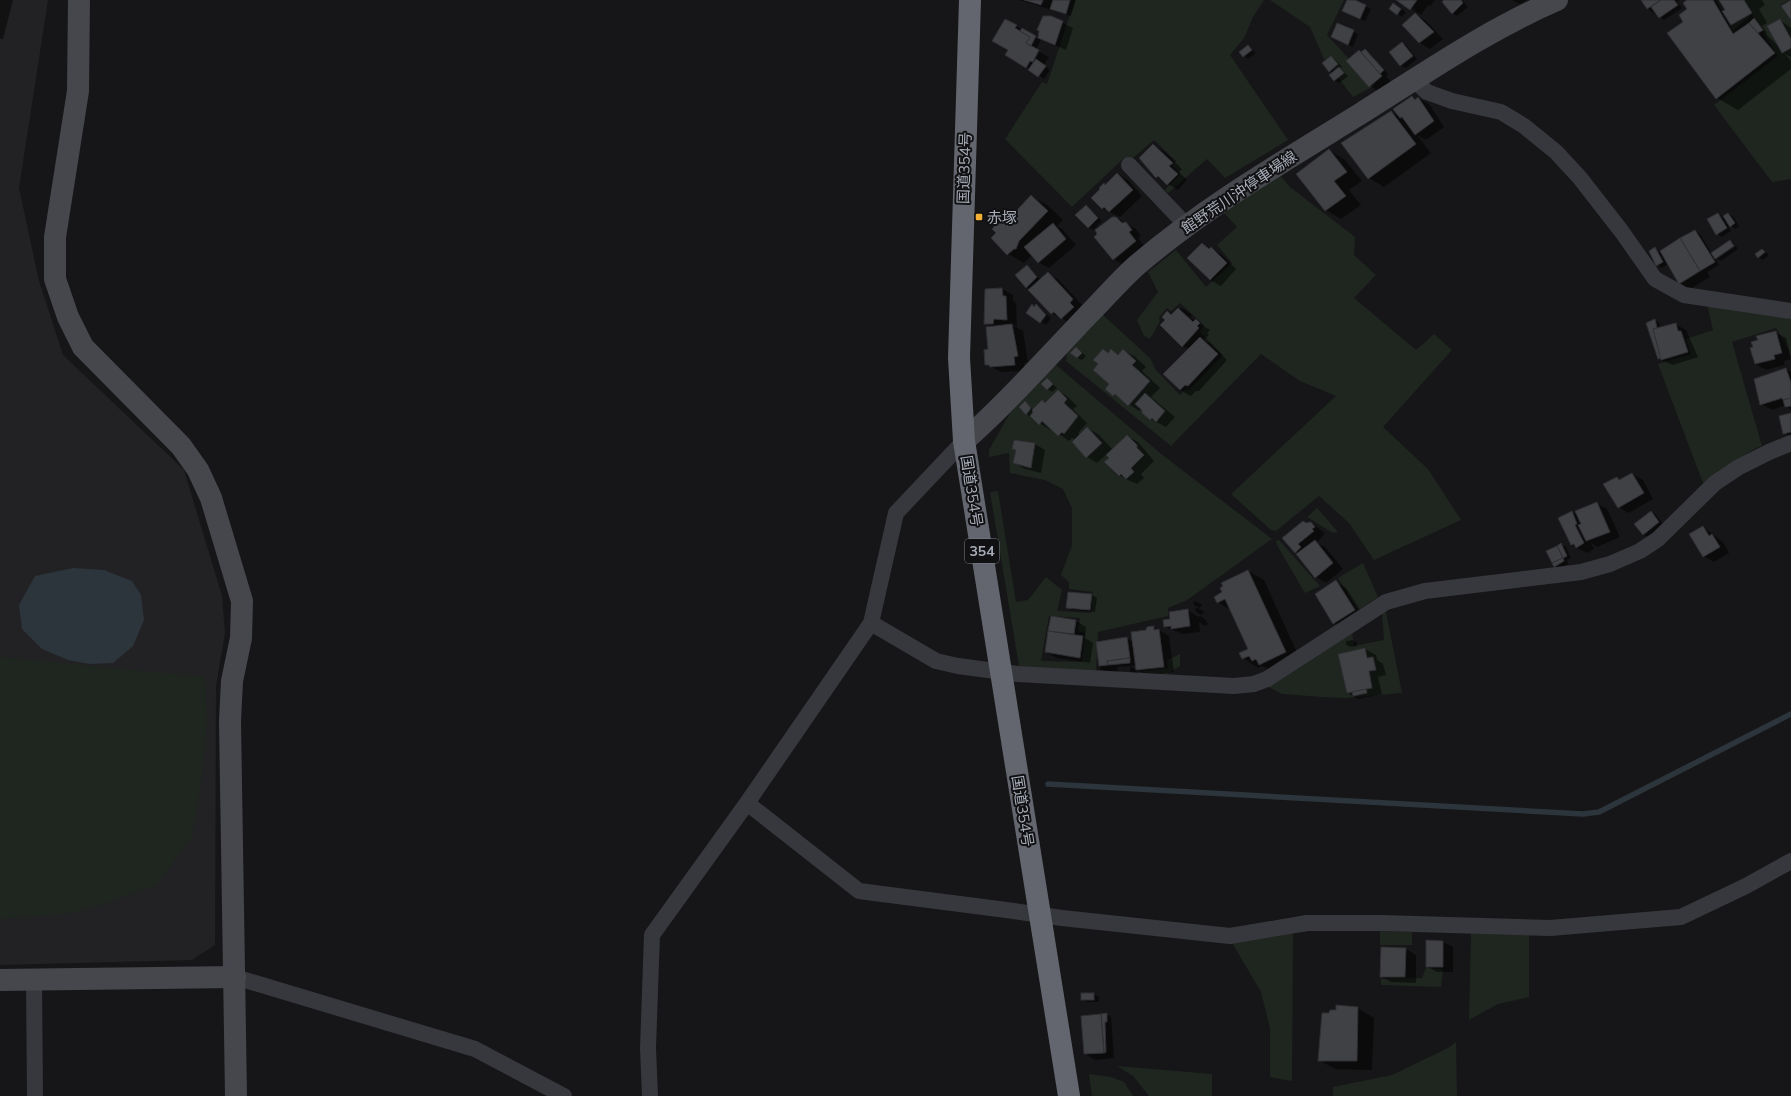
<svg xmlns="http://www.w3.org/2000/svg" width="1791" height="1096" font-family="Mulish,'Noto Sans JP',sans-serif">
	<rect width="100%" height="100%" fill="#161618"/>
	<!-- built -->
	<polygon fill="#222225" points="0,0 48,0 19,188 39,281 63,355 184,470 222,596 225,633 216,686 215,945 192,960 0,965"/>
	<!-- green -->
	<g fill="#1e261f" fill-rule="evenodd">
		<polygon points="1075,0 1264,0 1253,17 1244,38 1230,55 1288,140 1225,178 1207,159 1168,193 1165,190 1180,174 1172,165 1176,161 1154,140 1127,163 1123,159 1072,207 1005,139 1042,82 1047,84"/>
		<polygon points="1270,0 1344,0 1327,35 1374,86 1353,97 1324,59 1310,27"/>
		<polygon points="1716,0 1719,0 1725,10 1723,12 1731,25 1751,14 1744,0 1789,0 1780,5 1791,21 1791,179 1772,182 1714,105 1778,56 1752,14 1733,31"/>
		<path d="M1280,175L1290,187L1355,237L1354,255L1376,275L1354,298L1416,350L1434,334L1452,350L1383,427L1428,469L1461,520L1374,560L1349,523L1319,496L1276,531L1271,530L1231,494L1336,396L1300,381L1261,354L1171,446L1066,361L1067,353L1103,315L1150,358L1156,370L1180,395L1184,390H1189L1223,355L1200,332L1204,325L1180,303L1171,311L1167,308L1159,317L1160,321L1150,339L1144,336L1137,320L1158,292L1148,272L1176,250L1206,287L1232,263L1217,245L1237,227L1224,213ZM1103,349L1108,353L1111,349L1118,355L1124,349L1136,361L1132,365L1150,382L1128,406L1115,394L1113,396L1105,389L1109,384L1093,370L1098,364L1093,360ZM1145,393L1165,411L1156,422L1152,418L1150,420L1142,413V410L1135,404Z"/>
		<polygon points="1707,304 1791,316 1791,360 1789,350 1776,328 1732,342 1762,446 1756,448 1720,470 1703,483 1658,364 1691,354 1686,339 1713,330"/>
		<path d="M1056,365L1160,453L1272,539L1187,600L1168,608V616L1098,632L1096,672L1019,666L990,492L998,491L1016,602L1028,600L1046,577L1062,590L1057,611L1091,613L1093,592L1069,589V582L1061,575L1072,545V508L1063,489L1045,480L1010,473L1009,453L989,457V450L1010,413ZM1058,390L1067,399L1064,403L1078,416L1064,434L1042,421L1038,425L1030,416L1033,412L1032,410L1042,400L1045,403ZM1087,427L1102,443L1086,458L1072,442ZM1127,435L1137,445L1131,468L1134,472L1126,479L1121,474L1118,476L1104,463L1109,458L1107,455ZM1014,440L1035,443L1031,468L1014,463L1016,450L1012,449ZM1049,616L1080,618L1078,631L1085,633L1082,662L1041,661Z"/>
		<polygon points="1317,508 1338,532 1333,533 1307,517"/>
		<polygon points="1279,540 1320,586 1305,593 1278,547 1276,541"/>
		<polygon points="1363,563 1378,597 1358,610 1338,578"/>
		<path d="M1382,611L1386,612L1402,693L1345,698L1322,697L1282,694L1265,685L1352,632L1354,646L1384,640ZM1365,648L1367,658L1373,657L1376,669L1369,671L1372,688L1366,689V693L1353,696L1352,692L1347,693L1338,654Z"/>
		<polygon points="1180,654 1180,666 1167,674 1137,672 1168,668 1167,660"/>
		<polygon points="0,657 205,677 207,723 202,775 192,836 158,884 105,904 66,914 0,919"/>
		<polygon points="1380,931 1412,932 1412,945 1380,945"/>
		<polygon points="1293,933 1292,1081 1270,1077 1270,1028 1261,992 1231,941"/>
		<polygon points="1471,933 1529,935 1529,997 1498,1004 1469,1020"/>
		<polygon points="1426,968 1443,969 1441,987 1381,985 1381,979 1422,978"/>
		<polygon points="1456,1042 1457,1096 1333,1096 1333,1087 1392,1075 1448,1048"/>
		<polygon points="1117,1066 1212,1074 1212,1096 1149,1096 1133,1076"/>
		<polygon points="1089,1074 1111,1077 1124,1082 1133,1096 1092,1096"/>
	</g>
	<!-- water -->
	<polygon fill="#2c353c" points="73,568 104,570 132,581 141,595 144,620 133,646 113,663 89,664 68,660 42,649 22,629 19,605 35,576"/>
	<!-- shadow -->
	<g fill="#0007" fill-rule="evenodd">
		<polygon points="0,0 13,0 3,39 0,39"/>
		<polygon points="1019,0 1076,0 1071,16"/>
		<polygon points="1349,0 1352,0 1371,9 1365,21 1348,14"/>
		<polygon points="1398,0 1435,0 1430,6 1428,5 1421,15"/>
		<polygon points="1445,0 1462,0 1468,7 1457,16 1452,13"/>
		<polygon points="1512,0 1527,0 1519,4"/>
		<polygon points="1642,0 1680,0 1677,2 1682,8 1664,20 1648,9"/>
		<polygon points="1689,0 1762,0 1765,5 1759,9 1767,23 1762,26 1767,33 1766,34 1777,45 1780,20 1791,28 1791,57 1785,54 1791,61 1791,69 1738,110 1717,98 1669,34 1684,22"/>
		<polygon points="1398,7 1406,12 1402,17 1391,9"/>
		<polygon points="1415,14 1425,20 1443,39 1430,49 1420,43 1403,25"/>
		<polygon points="1051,17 1073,28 1066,50 1041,39 1036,50 1049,57 1044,65 1050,70 1044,79 1030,70 1030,69 1006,55 1008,52 1002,49 1011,53 1006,20 1038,39 1040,31"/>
		<polygon points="1338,24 1358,34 1353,47 1337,40"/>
		<polygon points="1402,43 1407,46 1417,59 1406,68 1401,66 1390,52"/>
		<polygon points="1248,46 1256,53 1248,59 1244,56"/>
		<polygon points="1365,50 1369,53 1388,74 1386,76 1391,82 1380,92 1370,86 1359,51 1362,53"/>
		<polygon points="1331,57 1336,60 1342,67 1340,69 1348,76 1339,83 1334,80 1334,73 1330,71"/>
		<polygon points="1412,97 1416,100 1418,98 1429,104 1444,127 1426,140 1417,135 1431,153 1384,187 1369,178 1391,112 1400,117"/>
		<polygon points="1153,145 1164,151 1182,169 1179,172 1187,180 1178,190 1157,177"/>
		<polygon points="1329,150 1345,160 1362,181 1349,190 1361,205 1341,219 1326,210"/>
		<polygon points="1118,174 1128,180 1142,196 1120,217 1102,208 1102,189 1104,184 1106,185"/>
		<polygon points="1031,196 1047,205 1063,220 1057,226 1063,230 1076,245 1049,268 1038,262 1032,255 1024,263 1008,254 1008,220"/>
		<polygon points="1086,206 1102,221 1093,230 1088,227"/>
		<polygon points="1718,214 1725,218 1731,231 1722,237 1717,234"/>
		<polygon points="1728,214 1733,216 1739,226 1735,229 1731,226"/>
		<polygon points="1116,218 1136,229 1141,236 1138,238 1146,248 1124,265 1113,259"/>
		<polygon points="1695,231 1700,234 1712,254 1730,241 1735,244 1717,257 1717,259 1714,257 1719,265 1707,272 1710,277 1690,289 1680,283 1668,264 1662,268 1657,265 1655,249 1660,252"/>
		<polygon points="1202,244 1221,254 1236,269 1221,286 1210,280"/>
		<polygon points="1736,246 1738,249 1721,261 1717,259"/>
		<polygon points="1762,250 1769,255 1763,260 1758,257"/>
		<polygon points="1027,266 1041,280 1048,274 1058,279 1083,306 1072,324 1052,313 1031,289 1026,287"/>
		<polygon points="1002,289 1013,295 1013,301 1016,303 1017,326 1012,325 1023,331 1028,362 1024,363 1025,371 1001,372 986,364 992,327 985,323 986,290"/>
		<polygon points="1036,306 1051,318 1046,325 1027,313"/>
		<polygon points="1182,308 1192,315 1190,317 1195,321 1210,330 1207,333 1209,335 1204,340 1211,344 1227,360 1199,391 1196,391 1191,396 1180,390 1189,349 1183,346 1166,320 1167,312 1172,315"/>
		<polygon points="1655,320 1659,323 1661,328 1675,324 1686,330 1698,357 1673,365 1659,359 1647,323"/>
		<polygon points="1775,332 1786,338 1791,359 1784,361 1785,365 1766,370 1755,364 1754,347 1759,341"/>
		<polygon points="1076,348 1086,356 1082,360 1077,358"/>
		<polygon points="1103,350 1109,353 1111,350 1120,355 1124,351 1134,356 1146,367 1142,371 1160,388 1151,397 1175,417 1166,427 1151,419 1141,408 1139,411 1106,388 1110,384 1099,364"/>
		<polygon points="1786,369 1791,372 1791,410 1786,405 1772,410 1761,404"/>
		<polygon points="1047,379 1057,388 1052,392 1047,389"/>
		<polygon points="1058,391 1068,397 1077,406 1073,409 1087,423 1078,433 1080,435 1087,428 1098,434 1113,450 1127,436 1138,442 1154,461 1141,474 1144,478 1137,484 1130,481 1119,475 1107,454 1097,463 1087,457 1073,442 1075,439 1072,438 1069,441 1051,428 1050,430 1026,414 1025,403 1034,410 1046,404"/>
		<polygon points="1791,414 1791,437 1784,433"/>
		<polygon points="1035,444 1045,450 1041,473 1025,469 1015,463 1017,451 1013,448"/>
		<polygon points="1632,474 1643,480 1653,499 1629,513 1618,507 1617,478 1621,481"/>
		<polygon points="1596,503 1607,509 1620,537 1597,547 1591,543 1594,549 1587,553 1571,545 1572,512 1578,515"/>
		<polygon points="1651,512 1656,515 1664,525 1648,537 1643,535"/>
		<polygon points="1311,523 1325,533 1317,543 1325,547 1343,569 1326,583 1316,577 1299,554 1283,538"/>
		<polygon points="1703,527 1723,542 1729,553 1714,562 1703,556"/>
		<polygon points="1561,545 1566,547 1571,558 1567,560 1568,564 1560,569 1555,566"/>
		<polygon points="1248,571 1264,580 1301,661 1275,673 1262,666 1258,668 1243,658 1249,649 1231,610 1217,602"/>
		<polygon points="1336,582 1346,588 1364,616 1344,629 1334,623"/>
		<polygon points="1092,595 1097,598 1095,612 1072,610 1067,607"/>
		<polygon points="1196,601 1201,604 1202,606 1199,608 1194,605 1193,602"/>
		<polygon points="1198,608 1203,611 1204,613 1201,615 1196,612 1195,609"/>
		<polygon points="1188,610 1198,617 1200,616 1205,619 1208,624 1205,626 1199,622 1200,632 1182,634 1164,626 1171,620"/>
		<polygon points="1051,618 1076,621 1086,627 1085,638 1093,643 1090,663 1057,658 1046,652"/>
		<path d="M1154,627L1169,636L1174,672L1147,676L1137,670L1138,675L1130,672V666L1117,667L1118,671H1105L1100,669L1097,643L1127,638L1133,642ZM1136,665L1137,670L1130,666Z"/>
		<polygon points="1352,640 1357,643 1357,646 1351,647 1346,645 1346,641"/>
		<polygon points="1365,649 1376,655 1377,660 1383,664 1386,675 1378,677 1382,694 1358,699 1348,693 1339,654"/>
		<polygon points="1427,941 1443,942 1453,947 1453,972 1437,972 1427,966"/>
		<polygon points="1406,949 1416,955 1416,983 1391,982 1381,976"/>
		<polygon points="1094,994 1099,997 1099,1002 1086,1002 1082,999"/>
		<polygon points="1337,1006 1358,1008 1374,1018 1372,1070 1335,1069 1319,1060 1320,1041 1322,1040 1330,1014 1337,1011"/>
		<polygon points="1106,1014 1111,1017 1114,1058 1095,1060 1085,1054"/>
	</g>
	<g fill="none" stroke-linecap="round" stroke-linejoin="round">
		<!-- stream -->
		<polyline stroke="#2c353c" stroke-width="5.5" points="1048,784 1583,814 1599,812 1791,714"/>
	</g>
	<!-- building -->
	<g fill="#404145" stroke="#303034">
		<polygon points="1024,0 1043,0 1041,5"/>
		<polygon points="1053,0 1070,0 1066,14 1050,9"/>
		<polygon points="1347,0 1355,0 1366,5 1360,19 1342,11"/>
		<polygon points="1396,0 1417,0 1410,10"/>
		<polygon points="1444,0 1461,0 1463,3 1452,14 1442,2"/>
		<polygon points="1641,0 1661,0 1647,9"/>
		<polygon points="1661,0 1674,0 1678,5 1659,18 1651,7"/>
		<polygon points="1687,0 1713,0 1733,34 1749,23 1775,53 1716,99 1667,33 1683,22 1679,15 1687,9 1683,3"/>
		<polygon points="1719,0 1744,0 1752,13 1731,25 1722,11 1725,10"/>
		<polygon points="1791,0 1791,20 1781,6"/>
		<polygon points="1393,3 1401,9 1397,15 1389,9"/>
		<polygon points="1415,13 1434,32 1419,43 1402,25"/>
		<polygon points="1043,16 1051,16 1063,21 1055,45 1038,38 1039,31 1037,30"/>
		<polygon points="1754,18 1763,30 1758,33 1749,23"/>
		<polygon points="1005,19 1017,25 1015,28 1030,37 1026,43 1039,50 1033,62 1030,61 1026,68 1005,55 1008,50 992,41"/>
		<polygon points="1780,19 1791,39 1791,48 1782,53 1767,26"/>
		<polygon points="1337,23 1354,30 1348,45 1331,37"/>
		<polygon points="1022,28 1036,36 1031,46 1026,43 1030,37 1020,31"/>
		<polygon points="1402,42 1413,56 1400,66 1389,52"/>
		<polygon points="1248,45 1252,50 1243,57 1239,52"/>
		<polygon points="1365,49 1384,70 1380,74 1361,52"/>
		<polygon points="1359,50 1382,76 1369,87 1346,61"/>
		<polygon points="1331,56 1338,64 1329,72 1322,63"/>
		<polygon points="1036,59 1046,66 1038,77 1028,70"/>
		<polygon points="1339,67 1344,73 1334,81 1329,75"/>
		<polygon points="1412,96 1415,100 1418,97 1434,121 1415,135 1402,117 1400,118 1393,109"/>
		<polygon points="1391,111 1416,144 1368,179 1341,143"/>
		<polygon points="1153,144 1173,163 1169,166 1178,174 1167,185 1158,176 1156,178 1139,158"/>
		<polygon points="1329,149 1347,172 1334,181 1346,196 1325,211 1296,174"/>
		<polygon points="1117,173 1133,190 1109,212 1104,207 1102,209 1091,198 1100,189 1099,188 1104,183 1105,185"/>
		<polygon points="1031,195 1048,211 1019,241 1016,249 1014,249 1007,255 991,238 996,233 992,229 1003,216 1008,220"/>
		<polygon points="1086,205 1098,218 1088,228 1075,215"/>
		<polygon points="1718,213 1727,228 1716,235 1707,219"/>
		<polygon points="1728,213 1735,223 1730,227 1723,216"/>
		<polygon points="1112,217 1116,217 1122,223 1126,222 1132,230 1129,232 1136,241 1113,260 1094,237 1097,234 1095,230"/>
		<polygon points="1053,223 1066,239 1038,263 1024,247"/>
		<polygon points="1695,230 1715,262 1700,271 1680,238"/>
		<polygon points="1680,238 1700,271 1679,284 1660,251"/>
		<polygon points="1730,240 1734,246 1715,259 1711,253"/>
		<polygon points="1202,243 1209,249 1211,247 1227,263 1210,280 1187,258"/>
		<polygon points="1655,247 1663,262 1656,266 1649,251"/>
		<polygon points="1762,249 1765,252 1758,258 1755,254"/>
		<polygon points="1027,265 1037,277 1026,288 1015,275"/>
		<polygon points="1048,272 1073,299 1070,303 1074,307 1061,319 1054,312 1051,314 1028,290"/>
		<polygon points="1002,288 1003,296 1006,296 1007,320 994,319 993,324 984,324 985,289"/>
		<polygon points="1032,304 1034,307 1036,304 1046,315 1040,323 1026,313"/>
		<polygon points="1178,308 1193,322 1196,319 1200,323 1197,326 1199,328 1182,347 1160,325 1165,320 1162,317 1167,311 1171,315"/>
		<polygon points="1655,319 1657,328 1653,329 1661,358 1658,359 1646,323"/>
		<polygon points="1676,323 1678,331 1681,331 1688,352 1661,360 1653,329"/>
		<polygon points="1012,324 1018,356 1014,357 1015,365 990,367 989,365 985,365 984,350 988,349 986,327"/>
		<polygon points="1776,331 1782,353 1774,355 1775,359 1755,364 1750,348 1753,347 1751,342 1758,340 1756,336"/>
		<polygon points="1200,337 1218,354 1188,386 1185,385 1180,390 1163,374"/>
		<polygon points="1076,347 1082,353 1077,358 1070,353"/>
		<polygon points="1103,349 1108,353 1111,349 1118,355 1123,349 1136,361 1132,365 1150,381 1128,406 1115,394 1113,396 1105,389 1109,384 1093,370 1098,364 1093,360"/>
		<polygon points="1786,368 1791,383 1791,398 1783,400 1782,398 1760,405 1754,379"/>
		<polygon points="1047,378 1053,384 1047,390 1041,384"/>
		<polygon points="1058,390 1067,399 1064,403 1078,416 1064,434 1062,432 1058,436 1042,421 1039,425 1030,416 1033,412 1032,410 1042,400 1045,403"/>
		<polygon points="1145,393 1165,411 1156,422 1152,418 1150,420 1142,413 1142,410 1135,404"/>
		<polygon points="1791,398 1791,406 1785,407 1783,400"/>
		<polygon points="1025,401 1031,408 1026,415 1019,407"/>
		<polygon points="1791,413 1791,432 1783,434 1779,416"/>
		<polygon points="1087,427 1102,443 1086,458 1072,442"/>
		<polygon points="1127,435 1137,445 1137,448 1144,455 1131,468 1134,472 1126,479 1121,474 1119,476 1104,462 1109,458 1106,455"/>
		<polygon points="1014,440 1035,443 1031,468 1013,463 1016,450 1012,449"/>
		<polygon points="1632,473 1644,493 1618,508 1603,484 1617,477 1619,480"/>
		<polygon points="1597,502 1610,532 1586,541 1578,525 1581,524 1575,511"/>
		<polygon points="1572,511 1577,524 1575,525 1584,543 1576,548 1574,544 1571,545 1558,518"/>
		<polygon points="1651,511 1659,522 1643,535 1634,524"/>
		<polygon points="1303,521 1306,523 1311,522 1315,527 1312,529 1314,531 1298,544 1301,547 1295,553 1282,538"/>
		<polygon points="1703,526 1709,536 1712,534 1720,547 1703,557 1689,534"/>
		<polygon points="1315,540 1333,563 1315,578 1296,554"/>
		<polygon points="1561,543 1567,556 1563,558 1557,546"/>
		<polygon points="1557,546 1563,558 1552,563 1546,551"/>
		<polygon points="1563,558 1564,561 1554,567 1552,563"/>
		<polygon points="1248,570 1286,652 1259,665 1256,659 1252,661 1249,656 1242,659 1239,653 1248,649 1225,599 1217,603 1214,597 1222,592 1220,588 1223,586 1221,583"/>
		<polygon points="1336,580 1355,610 1333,624 1315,594"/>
		<polygon points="1068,592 1092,594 1090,610 1066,608"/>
		<polygon points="1188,609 1190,626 1171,629 1171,626 1164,627 1163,620 1170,619 1169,612"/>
		<polygon points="1051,616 1076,620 1074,634 1048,631"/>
		<polygon points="1154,626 1154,630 1159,629 1164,667 1136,670 1131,632 1146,630 1147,627"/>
		<polygon points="1048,631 1083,636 1080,658 1045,652"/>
		<polygon points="1127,637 1130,658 1107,661 1108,665 1099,666 1096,642"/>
		<polygon points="1365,648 1367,658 1373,657 1376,670 1369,671 1372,688 1347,693 1338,654"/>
		<polygon points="1130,658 1130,663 1108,665 1107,661"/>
		<polygon points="1366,689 1367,693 1353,696 1352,692"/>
		<polygon points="1426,940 1443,941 1443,967 1426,967"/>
		<polygon points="1381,947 1406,948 1405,977 1380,977"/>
		<rect x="1081" y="993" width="13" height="7"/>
		<polygon points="1336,1005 1358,1007 1357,1061 1318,1061 1322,1013 1329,1013 1330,1010 1336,1010"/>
		<polygon points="1107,1013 1107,1022 1105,1022 1106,1052 1104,1053 1101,1014"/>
		<polygon points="1101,1014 1104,1053 1084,1054 1081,1016"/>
	</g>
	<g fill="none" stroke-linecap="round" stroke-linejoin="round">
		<!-- street -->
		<g stroke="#37383d" stroke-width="16">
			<polyline points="1414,80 1427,92 1452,101 1501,112 1524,126 1556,152 1580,178 1622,232 1655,279 1684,295 1791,311"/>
			<polyline points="1129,165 1187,226"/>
			<polyline points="871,623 896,513 964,441"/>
			<polyline points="747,803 859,891 1014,911 1062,918 1230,936 1307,923 1382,923 1550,928 1681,917 1746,886 1791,861"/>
			<polyline points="235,977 475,1049 564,1096"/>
			<polyline points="34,980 35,1096"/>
			<polyline points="650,1096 648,1048 652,935 747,803 871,623 936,661 958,666 1018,674 1234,686 1254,684 1267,679 1386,602 1425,591 1581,572 1610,564 1640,551 1658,539 1715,483 1739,467 1769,452 1791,443"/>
		</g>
		<!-- secondary -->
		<g stroke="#45474d" stroke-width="22">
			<polyline points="79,0 78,91 55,237 55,279 68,317 83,347 181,446 198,470 211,498 242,601 241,638 232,681 230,721 236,1096"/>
			<path d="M964,441C1008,402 1047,358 1087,316C1104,299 1119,281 1137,265C1205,207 1284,161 1360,114C1424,74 1487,30 1557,0"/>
			<polyline points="0,980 235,977"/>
		</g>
		<!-- highway -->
		<polyline stroke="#63666e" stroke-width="22" points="970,0 959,358 964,441 1069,1096"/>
	</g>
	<!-- markers -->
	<rect fill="#f2b134" stroke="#111113" stroke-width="1.5" x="975" y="213" width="8" height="8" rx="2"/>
	<g text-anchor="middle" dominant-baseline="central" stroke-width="4" stroke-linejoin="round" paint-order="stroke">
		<!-- shield labels -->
		<rect fill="#111113" stroke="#7b7e86" stroke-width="1" x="965" y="539" width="34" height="24" rx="3"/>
		<g font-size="14" font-weight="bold" fill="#a8adb8">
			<text x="982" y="551">354</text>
		</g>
		<!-- street labels -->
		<g font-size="15" fill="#a8adb8" stroke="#111113">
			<text transform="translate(964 168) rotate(-88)">国道354号</text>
			<text transform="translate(1239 192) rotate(-34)">館野荒川沖停車場線</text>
			<text transform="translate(972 491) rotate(81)">国道354号</text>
			<text transform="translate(1023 811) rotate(81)">国道354号</text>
		</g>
		<!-- poi labels -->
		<g font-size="15" fill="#a8adb8" stroke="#111113" text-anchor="start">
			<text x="987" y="217">赤塚</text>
		</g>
	</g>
</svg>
